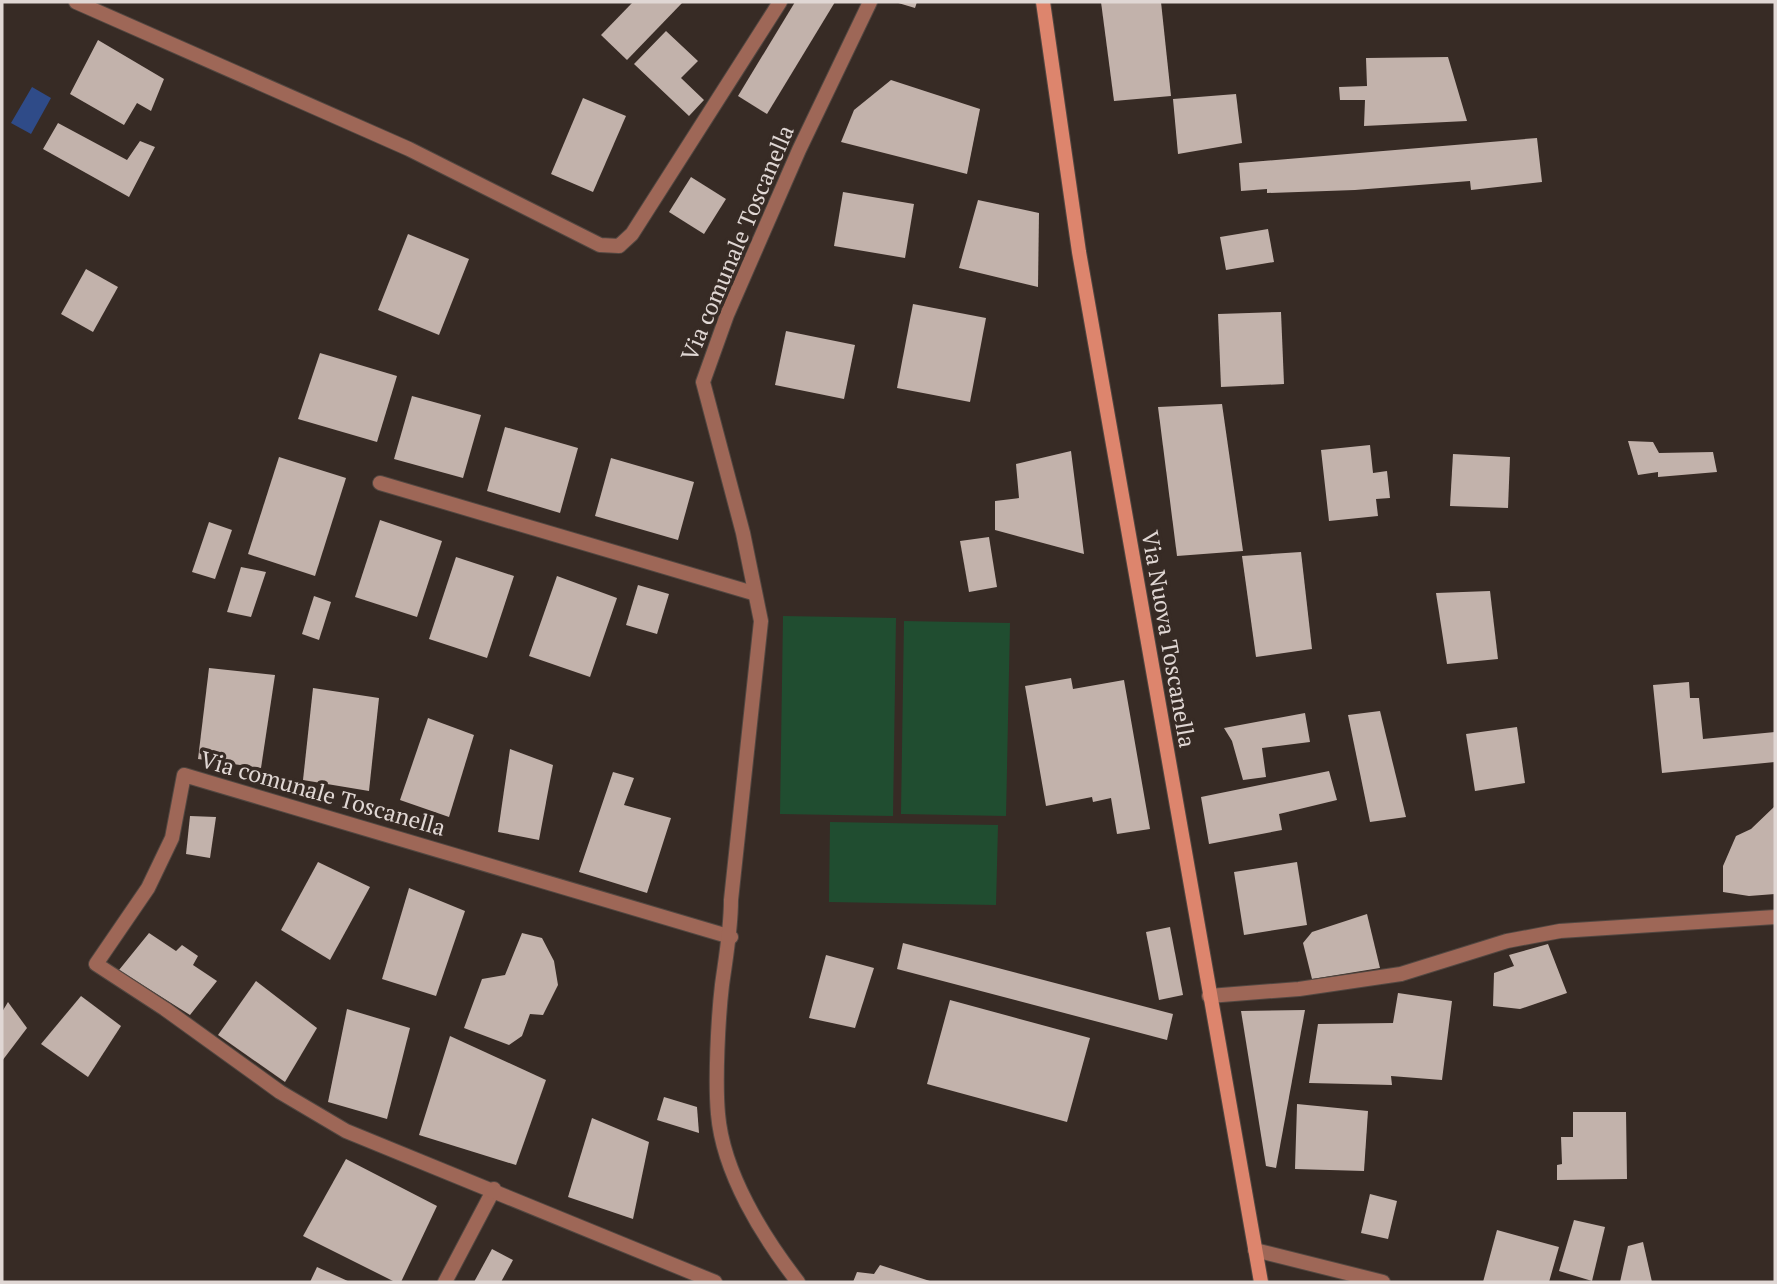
<svg xmlns="http://www.w3.org/2000/svg" width="1777" height="1284" font-family="'PT Serif',serif">
	<rect width="100%" height="100%" fill="#372b25"/>
	<!-- green -->
	<g fill="#204d30">
		<polygon points="783,616 896,618 893,816 780,814"/>
		<polygon points="904,621 1010,623 1006,816 901,814"/>
		<polygon points="830,822 998,825 996,905 829,902"/>
	</g>
	<!-- water -->
	<polygon fill="#2f4b88" points="32,87 51,98 31,134 11,123"/>
	<!-- building -->
	<g fill="#c2b2ab">
		<polygon points="633,2 683,2 627,60 601,35"/>
		<polygon points="795,2 835,2 767,114 738,96"/>
		<polygon points="895,2 917,2 915,8"/>
		<polygon points="1101,2 1161,2 1171,96 1114,101"/>
		<polygon points="666,31 698,61 681,78 704,100 689,116 634,64"/>
		<polygon points="98,40 164,79 151,111 137,103 124,125 70,94"/>
		<polygon points="1448,57 1467,121 1364,126 1365,100 1340,100 1339,87 1367,86 1366,58"/>
		<polygon points="891,80 980,109 967,174 841,142 854,110"/>
		<polygon points="1236,94 1242,143 1178,154 1173,99"/>
		<polygon points="583,98 626,116 593,192 551,174"/>
		<polygon points="58,123 127,160 140,141 155,147 129,197 43,149"/>
		<polygon points="1537,138 1542,182 1471,190 1470,181 1355,190 1267,193 1267,189 1241,191 1239,163"/>
		<polygon points="691,177 726,199 704,234 669,212"/>
		<polygon points="843,192 914,204 905,258 834,246"/>
		<polygon points="978,200 1039,213 1038,287 959,268"/>
		<polygon points="1268,229 1274,262 1226,270 1220,237"/>
		<polygon points="408,234 469,259 439,335 378,310"/>
		<polygon points="86,269 118,287 93,332 61,314"/>
		<polygon points="913,304 986,318 970,402 897,388"/>
		<polygon points="1281,312 1284,384 1221,387 1218,314"/>
		<polygon points="786,331 855,345 844,399 775,385"/>
		<polygon points="320,353 397,376 377,442 298,419"/>
		<polygon points="412,396 481,415 463,478 394,459"/>
		<polygon points="1222,404 1243,551 1177,556 1158,407"/>
		<polygon points="505,427 578,448 560,513 487,491"/>
		<polygon points="1628,441 1653,442 1659,453 1713,452 1717,472 1658,477 1658,472 1638,475"/>
		<polygon points="1370,445 1373,473 1387,471 1390,498 1376,499 1378,516 1329,521 1321,450"/>
		<polygon points="1071,451 1084,554 995,530 995,501 1019,498 1016,464"/>
		<polygon points="1453,454 1510,457 1508,508 1450,506"/>
		<polygon points="279,457 346,478 315,576 248,554"/>
		<polygon points="611,458 694,482 678,540 595,516"/>
		<polygon points="380,520 442,541 417,617 355,597"/>
		<polygon points="209,522 232,530 215,579 192,572"/>
		<polygon points="989,537 997,587 969,592 960,541"/>
		<polygon points="1301,552 1312,649 1256,657 1242,556"/>
		<polygon points="456,557 514,576 487,658 429,639"/>
		<polygon points="241,567 266,572 251,617 227,612"/>
		<polygon points="557,576 617,598 590,677 529,656"/>
		<polygon points="638,585 669,594 657,634 626,625"/>
		<polygon points="1490,591 1498,659 1447,664 1436,593"/>
		<polygon points="314,596 331,602 319,640 302,634"/>
		<polygon points="209,668 275,675 261,768 198,759"/>
		<polygon points="1071,678 1073,689 1124,680 1150,829 1117,834 1111,798 1093,802 1092,797 1046,806 1025,686"/>
		<polygon points="1689,682 1690,698 1699,698 1703,739 1775,732 1775,762 1662,773 1653,685"/>
		<polygon points="313,688 379,698 369,791 303,780"/>
		<polygon points="1380,711 1406,817 1370,822 1348,715"/>
		<polygon points="1305,713 1310,742 1262,748 1266,777 1243,780 1232,741 1224,728"/>
		<polygon points="428,718 474,735 449,817 400,800"/>
		<polygon points="1517,727 1525,783 1475,791 1466,734"/>
		<polygon points="510,749 553,765 539,840 498,832"/>
		<polygon points="1329,771 1337,800 1279,814 1282,830 1209,844 1201,797"/>
		<polygon points="613,772 634,778 624,805 671,818 647,893 579,872"/>
		<polygon points="1775,806 1775,894 1749,896 1723,892 1723,866 1736,836 1751,829"/>
		<polygon points="190,816 216,817 210,858 186,854"/>
		<polygon points="318,862 370,887 330,960 281,930"/>
		<polygon points="1297,862 1307,925 1244,935 1234,872"/>
		<polygon points="409,888 465,911 436,996 382,979"/>
		<polygon points="1367,914 1380,968 1312,979 1303,943 1312,932"/>
		<polygon points="1170,927 1183,995 1159,1000 1146,932"/>
		<polygon points="149,933 176,951 182,945 198,956 193,965 217,981 190,1015 119,970"/>
		<polygon points="522,933 542,938 554,961 558,985 543,1015 530,1014 522,1036 509,1045 464,1028 482,979 505,975"/>
		<polygon points="903,943 1173,1014 1167,1040 897,969"/>
		<polygon points="1548,944 1567,993 1520,1009 1493,1006 1494,973 1514,966 1509,955"/>
		<polygon points="826,955 874,968 855,1028 809,1018"/>
		<polygon points="256,981 317,1028 285,1082 218,1035"/>
		<polygon points="1398,993 1452,1001 1442,1080 1391,1076 1392,1085 1309,1083 1318,1024 1393,1023"/>
		<polygon points="81,996 121,1026 88,1077 41,1044"/>
		<polygon points="950,1000 1090,1038 1067,1122 927,1084"/>
		<polygon points="8,1002 27,1028 2,1061 2,1012"/>
		<polygon points="347,1009 410,1028 387,1119 328,1102"/>
		<polygon points="1305,1010 1276,1168 1266,1166 1241,1011"/>
		<polygon points="450,1036 546,1080 516,1165 419,1135"/>
		<polygon points="664,1097 697,1107 699,1133 657,1120"/>
		<polygon points="1297,1104 1368,1111 1364,1171 1295,1169"/>
		<polygon points="1573,1112 1626,1112 1627,1179 1557,1180 1557,1165 1562,1164 1561,1137 1573,1137"/>
		<polygon points="592,1118 649,1142 633,1219 568,1197"/>
		<polygon points="346,1159 437,1206 401,1282 395,1282 303,1236"/>
		<polygon points="1370,1194 1397,1201 1388,1239 1361,1233"/>
		<polygon points="1574,1220 1605,1227 1592,1281 1559,1271"/>
		<polygon points="1497,1230 1559,1247 1549,1282 1483,1282"/>
		<polygon points="1643,1242 1652,1282 1620,1282 1628,1246"/>
		<polygon points="492,1249 513,1260 501,1282 474,1282"/>
		<polygon points="880,1265 933,1282 853,1282 857,1272 874,1274"/>
		<polygon points="317,1267 350,1282 310,1282"/>
	</g>
	<g fill="none" stroke-linecap="round" stroke-linejoin="round">
		<defs>
			<polyline id="service" points="76,2 409,149 600,245 619,246 632,234 780,2"/>
			<g id="minor">
				<polyline points="380,483 753,593"/>
				<polyline points="1209,996 1299,989 1401,974 1507,941 1560,931 1775,917"/>
				<polyline points="1255,1250 1383,1282"/>
				<polyline points="445,1282 494,1189"/>
				<polyline points="715,1282 346,1131 280,1092 165,1009 96,964 148,888 172,838 184,775 731,937"/>
				<path d="M798,1282C763,1237 723,1173 718,1114C715,1081 718,1019 722,985C726,956 731,929 731,900L761,621L743,533L703,382L727,315L799,150L870,2"/>
			</g>
			<polyline id="secondary" points="1043,2 1079,252 1261,1282"/>
		</defs>
		<!-- service casing -->
		<use href="#service" stroke="#524741" stroke-width="16"/>
		<!-- minor casing -->
		<use href="#minor" stroke="#524741" stroke-width="16"/>
		<!-- secondary casing -->
		<use href="#secondary" stroke="#524741" stroke-width="16"/>
		<!-- service -->
		<use href="#service" stroke="#9e6757" stroke-width="14"/>
		<!-- minor -->
		<use href="#minor" stroke="#9e6757" stroke-width="14"/>
		<!-- secondary -->
		<use href="#secondary" stroke="#dd856d" stroke-width="14"/>
	</g>
	<g text-anchor="middle" dominant-baseline="central" stroke-width="7" stroke-linejoin="round" paint-order="stroke">
		<!-- street labels -->
		<g font-size="23" fill="#e0d7d4" stroke="#372b25">
			<text transform="translate(737 243) rotate(-67)">Via comunale Toscanella</text>
			<text transform="translate(1169 639) rotate(80)">Via Nuova Toscanella</text>
			<text transform="translate(323 793) rotate(16)">Via comunale Toscanella</text>
		</g>
	</g>
	<!-- border -->
	<rect width="1777" height="1284" fill="none" stroke="#e0d7d4" stroke-width="7"/>
</svg>
